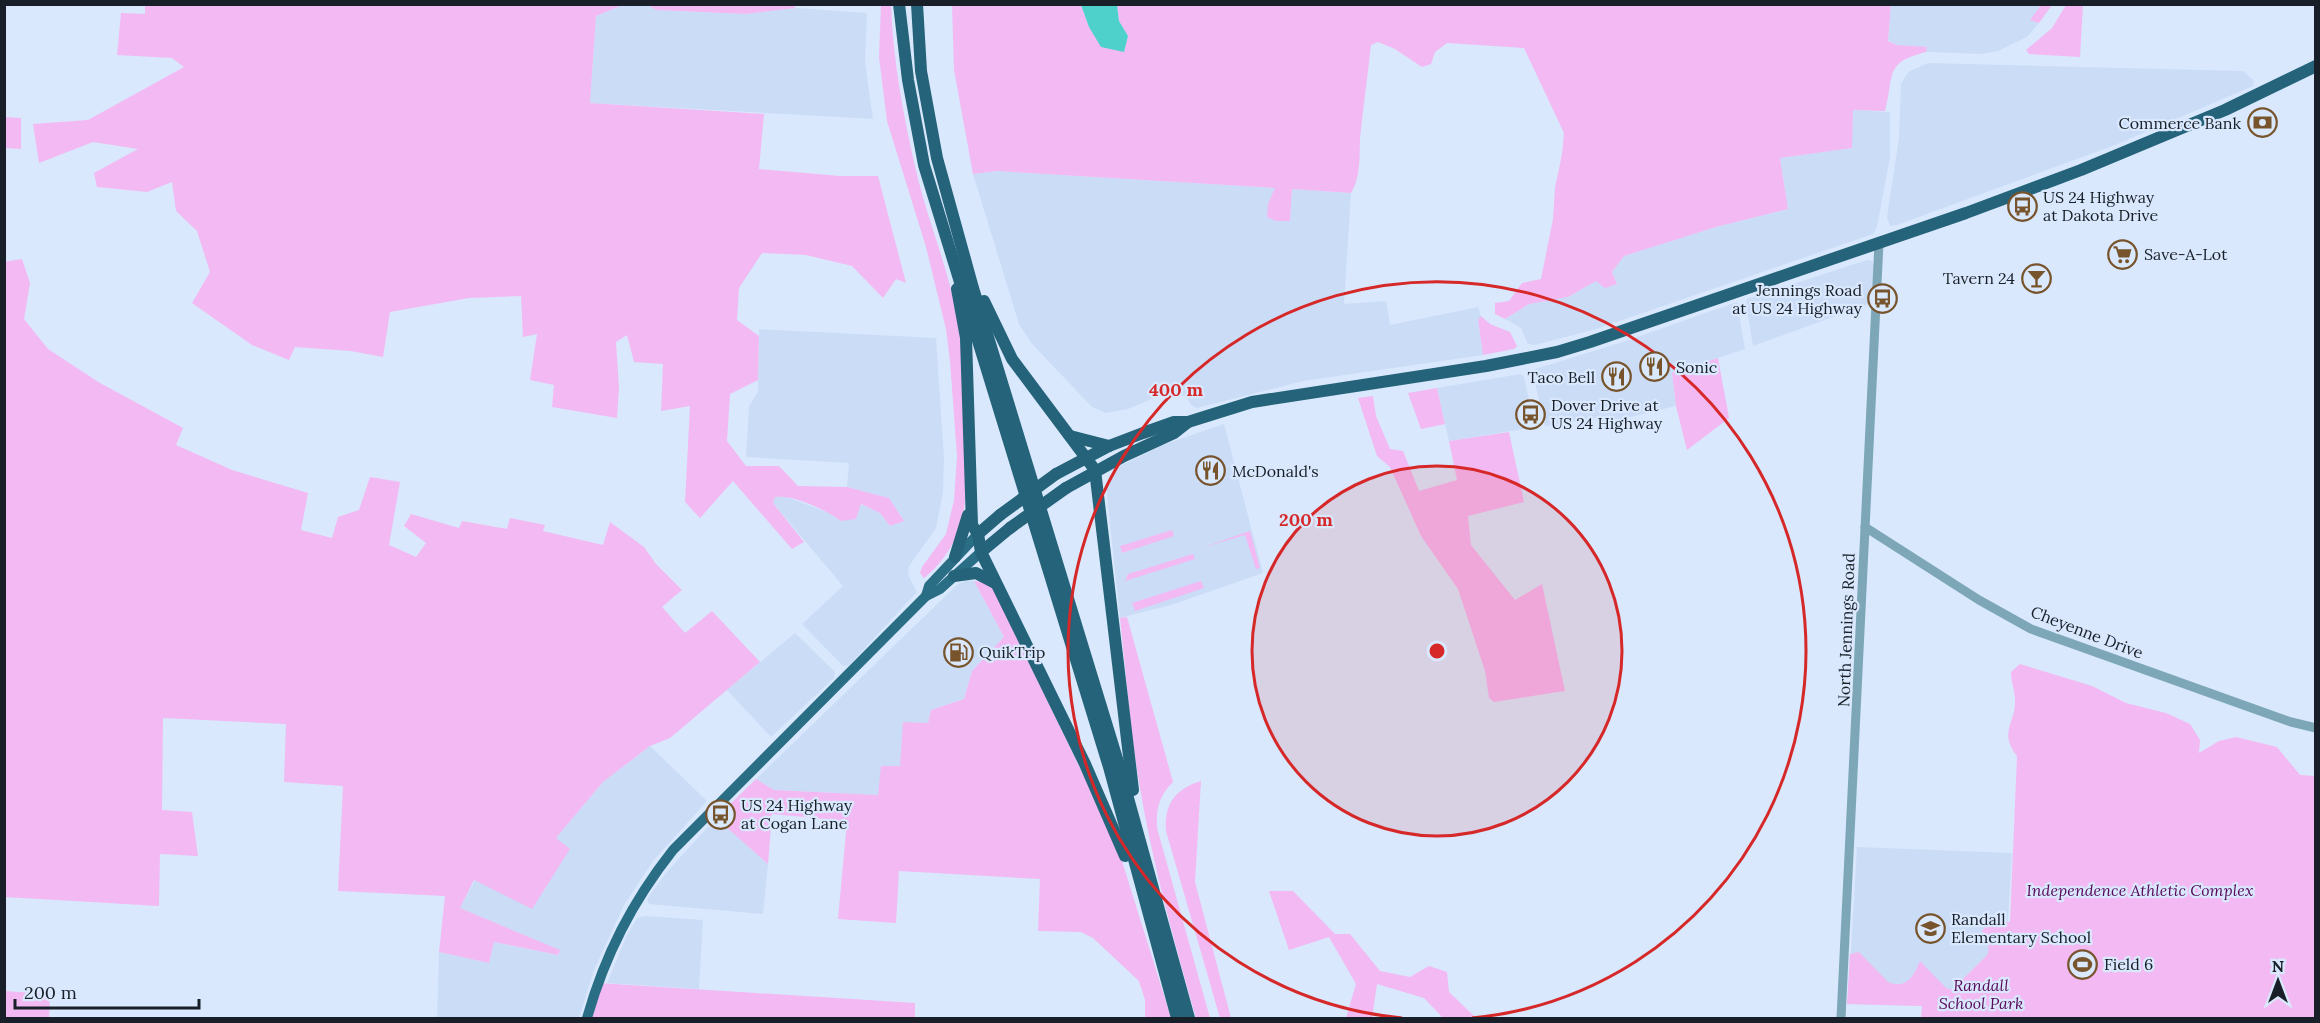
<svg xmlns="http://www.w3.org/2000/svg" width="2320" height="1023" font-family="Lora,serif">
	<rect width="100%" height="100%" fill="#d9e8fd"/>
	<!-- built -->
	<g fill="#cbdcf7">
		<polygon points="623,5 648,5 656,10 744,14 796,8 867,13 865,62 873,119 590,103 596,16"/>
		<polygon points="1891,5 2041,5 2031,20 2039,23 2027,37 1998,51 1982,54 1926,52 1927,48 1897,45 1888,40"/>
		<polygon points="1928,63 2243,71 2254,81 2253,86 2115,145 1897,225 1890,226 1887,217 1899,138 1901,84 1908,72"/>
		<polygon points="1853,110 1890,112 1890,157 1877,227 1873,234 1596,329 1535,345 1528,344 1521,328 1505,319 1529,304 1568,297 1596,281 1617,283 1612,272 1624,256 1716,227 1788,209 1780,158 1851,148"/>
		<polygon points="997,171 1276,188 1268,204 1290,220 1292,189 1351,193 1344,304 1386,301 1390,325 1478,307 1481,316 1478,320 1483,355 1303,381 1197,408 1191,405 1186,397 1176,394 1163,394 1128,409 1106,413 1092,407 1033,345 1019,324 973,174"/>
		<polygon points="1867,260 1872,261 1874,266 1871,303 1753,346 1746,304 1747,299"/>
		<polygon points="1737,302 1745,349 1672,373 1676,406 1598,425 1596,418 1545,426 1533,374 1535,369 1623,342"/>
		<polygon points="759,329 936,338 944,458 943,492 936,528 909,566 908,575 917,592 849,665 843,666 802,624 843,586 773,503 775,497 784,496 832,514 841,521 860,504 880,513 890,526 904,521 889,498 847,487 849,463 746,457 749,406 758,392"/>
		<polygon points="1521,374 1524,377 1535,427 1449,441 1437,388"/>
		<polygon points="1224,424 1263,573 1171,605 1120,618 1106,486 1109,476 1118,467 1163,445"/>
		<polygon points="966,581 974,581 1004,637 972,671 964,699 931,710 928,723 900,767 878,795 774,790 756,779 958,584"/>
		<polygon points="795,633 835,672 834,678 771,737 727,690"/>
		<polygon points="650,746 707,801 653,861 624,905 594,970 579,1018 437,1018 439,952 489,963 493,942 558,955 559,950 460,908 475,880 556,838 603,782"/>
		<polygon points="716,818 768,864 763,914 649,904 647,899 665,874"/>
		<polygon points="1857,847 2012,853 2002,1018 1930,1006 1848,1004"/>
		<polygon points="644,916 703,920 699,989 607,983 627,935 637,918"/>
	</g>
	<!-- green -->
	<g fill="#f3b9f3">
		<polygon points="792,4 796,8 745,14 656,10 648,5"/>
		<path d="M1891,4L1888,41L1897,45L1927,47L1926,52C1883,63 1895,75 1885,111L1853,110L1852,148L1780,158L1788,209L1716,227L1624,256L1612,272L1617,284L1605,288L1596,281L1568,297L1529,304L1505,319L1495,314V303L1509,301L1522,283L1541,279L1553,219L1555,188L1562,154L1564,133L1524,48L1447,43L1435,52L1431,64L1422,67L1395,49L1378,42L1371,45C1368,73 1364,101 1361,129C1358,151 1363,173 1351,193L1292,189L1290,221H1276L1267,217L1268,204L1275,188L997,171L973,174L954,70L952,5H1081L1089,27L1124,52L1128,36L1119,21L1117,5Z"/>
		<path d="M145,5H623L596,16L590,103L764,114L759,169L840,176H878L906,283L896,279L883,298L852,266L806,255L762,253L739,288L737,320L759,336L758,380L730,394L727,441L746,466H779L798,486L847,487L889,498L904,521L890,526L880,513L861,504L856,519L841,521C826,510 793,494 775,497L773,503L804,542L792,549L733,481L700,518L685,502L690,406L661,411L663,364L634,362L627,335L616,342L619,388L617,418L552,407L554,385L530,380L537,334L523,337L521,296L469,298L390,312L383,357L351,351L295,347L289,360L252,345L192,303L210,272L197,231L176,211L172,182L147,192L97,187L94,173L138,149L93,142L39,163L33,124L88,120L184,67L172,58L117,55L121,13L145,14Z"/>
		<path d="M881,5H891C893,62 904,119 917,175C930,229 954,281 960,337C963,359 962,382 963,405C964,441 971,492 960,527C955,544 939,567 924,578L920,573L922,567L946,534L954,500L957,456L950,361L946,329L926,247L887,121L879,57Z"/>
		<polygon points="2041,5 2052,5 2039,23 2030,20"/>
		<polygon points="2066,5 2083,5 2080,57 2029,54 2026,50 2052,28"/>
		<polygon points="4,117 21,118 21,149 5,148"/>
		<polygon points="22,259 30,283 24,319 48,349 100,383 183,428 176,445 232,470 308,493 301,530 332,538 338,517 359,510 370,477 400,482 389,545 416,557 426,543 404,526 411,514 459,528 462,521 507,529 510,518 545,525 543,531 603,545 610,522 644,547 656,564 682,590 662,607 685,633 712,611 760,662 670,738 650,746 603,782 556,838 570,849 532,909 474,880 460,908 560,950 558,955 494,942 489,963 439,952 445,896 338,891 343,786 284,782 286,724 163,718 162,810 192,812 198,856 160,854 159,906 5,897 4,262"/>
		<polygon points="1481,316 1490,324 1510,332 1517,346 1514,349 1483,355 1478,320"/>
		<polygon points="1718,358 1729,418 1687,450 1676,406 1672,373"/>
		<polygon points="1437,388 1445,424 1421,429 1408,393"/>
		<polygon points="1373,396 1376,416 1390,449 1403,451 1419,491 1457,480 1449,441 1509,432 1524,502 1468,516 1471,545 1515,600 1542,584 1565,691 1494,702 1489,698 1485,671 1458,589 1421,536 1390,467 1377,456 1358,398"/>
		<polygon points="1172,530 1174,536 1122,553 1120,546"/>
		<polygon points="1250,531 1260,568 1256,569 1245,535 1201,548"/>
		<polygon points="1193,554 1195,559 1125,581 1128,574"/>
		<polygon points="974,581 989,583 995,592 1117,845 1171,1018 1145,1018 1145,1000 1139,981 1093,938 1081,932 1038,931 1040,879 899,871 896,923 838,919 847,821 772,814 768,864 716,818 756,779 774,790 878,795 881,766 900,766 903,722 928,723 931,710 964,699 972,671 1004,637"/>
		<polygon points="1201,581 1204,588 1135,611 1132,603"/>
		<path d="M1127,617L1173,782C1159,796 1156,808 1157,828L1210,1018H1196C1174,941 1152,862 1139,782C1130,728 1126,673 1120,618Z"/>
		<path d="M2020,664L2092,686L2126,703L2166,713L2190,724L2200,740L2199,753L2219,741L2236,737L2277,747L2300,775L2315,776V1018H1921L1922,1006L1847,1004L1850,954L1859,952L1888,982C1907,990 1914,975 1920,961L1946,988L1952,990L1988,954L1989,940L1982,931L1990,921L2010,922L2017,756C1998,732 2016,722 2015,701C2015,690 2011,683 2011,672Z"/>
		<path d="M1201,781L1195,882L1231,1018H1220L1166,831C1164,804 1175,789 1201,781Z"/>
		<polygon points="1269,891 1293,891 1335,934 1350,934 1380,971 1410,977 1429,966 1447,972 1449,992 1476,1018 1443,1018 1424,998 1377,984 1372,1018 1346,1018 1356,984 1329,937 1289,950"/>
		<polygon points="598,983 915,1003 915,1018 590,1018"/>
		<polygon points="4,991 50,994 49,1018 62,1018 5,1018"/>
	</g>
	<!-- water -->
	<polygon fill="#4fd1cb" points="1081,5 1117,5 1119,21 1128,36 1124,52 1101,47 1089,27"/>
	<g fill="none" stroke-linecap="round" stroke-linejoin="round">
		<!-- tertiary -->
		<g stroke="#7da7b7" stroke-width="9">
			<polyline points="1865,527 1979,600 2031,629 2291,722 2316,728"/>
			<polyline points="1841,1018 1879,243"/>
		</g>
		<!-- primary -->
		<g stroke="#2a6e86" stroke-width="10">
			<polyline points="926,596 929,586 978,534"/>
			<path d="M587,1018C605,955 632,902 673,850L926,596L940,589L981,552"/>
		</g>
		<!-- trunk -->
		<g stroke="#246379" stroke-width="12">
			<polyline points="899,4 908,80 924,165 1109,767 1177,1018"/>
			<polyline points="917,4 921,71 937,158 973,288 1118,762 1189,1018"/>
			<polyline points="957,289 966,338 972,525 978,534 981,552 1085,764 1125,856"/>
			<polyline points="984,301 1012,359 1095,470 1133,790"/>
			<polyline points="1070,436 1109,446"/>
			<polyline points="1056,474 1109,446 1143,433 1174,422 1188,422 1252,402 1486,366 1557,352 1590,342 1966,213 2081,170 2225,110 2316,66"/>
			<polyline points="1066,488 1124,456 1174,433 1188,422"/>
			<polyline points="978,534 1000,515"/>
			<polyline points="981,552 1010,528"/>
			<polyline points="955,557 968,515"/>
			<polyline points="954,576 976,573 995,583"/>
		</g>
		<!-- trunk-bridge -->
		<g stroke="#246379" stroke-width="12">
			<polyline points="1000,515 1056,474"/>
			<polyline points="1010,528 1066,488"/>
		</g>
	</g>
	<!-- distance rings -->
	<circle cx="1437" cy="651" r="185" fill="#d62828" fill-opacity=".12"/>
	<g fill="none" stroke="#d62828" stroke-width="3">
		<circle cx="1437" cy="651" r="185"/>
		<path d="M1402 1018A369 369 0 1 1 1472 1018"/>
	</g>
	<!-- icons -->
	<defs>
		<symbol id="bank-ring" viewBox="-11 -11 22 22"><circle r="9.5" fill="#d9e8fd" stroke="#77542c" stroke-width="1.5"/><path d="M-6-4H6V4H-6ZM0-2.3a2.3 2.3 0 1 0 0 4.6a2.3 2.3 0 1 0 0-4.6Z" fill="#77542c"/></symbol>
		<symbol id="bus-ring" viewBox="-11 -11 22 22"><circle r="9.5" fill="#d9e8fd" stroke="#77542c" stroke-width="1.5"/><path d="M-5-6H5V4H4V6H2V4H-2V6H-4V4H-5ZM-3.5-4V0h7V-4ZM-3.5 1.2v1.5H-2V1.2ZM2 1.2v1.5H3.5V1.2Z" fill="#77542c"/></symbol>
		<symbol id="supermarket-ring" viewBox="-11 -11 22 22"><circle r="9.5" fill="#d9e8fd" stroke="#77542c" stroke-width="1.5"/><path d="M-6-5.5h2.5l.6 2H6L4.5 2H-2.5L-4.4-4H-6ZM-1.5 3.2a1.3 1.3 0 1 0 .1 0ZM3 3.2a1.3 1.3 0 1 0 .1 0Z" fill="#77542c"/></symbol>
		<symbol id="bar-ring" viewBox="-11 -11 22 22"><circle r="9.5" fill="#d9e8fd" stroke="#77542c" stroke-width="1.5"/><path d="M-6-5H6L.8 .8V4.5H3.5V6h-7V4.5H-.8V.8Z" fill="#77542c"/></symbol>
		<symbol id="restaurant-ring" viewBox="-11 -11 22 22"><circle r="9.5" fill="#d9e8fd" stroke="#77542c" stroke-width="1.5"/><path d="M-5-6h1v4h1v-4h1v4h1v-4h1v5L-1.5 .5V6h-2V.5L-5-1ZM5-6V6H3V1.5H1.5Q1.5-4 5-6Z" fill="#77542c"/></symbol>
		<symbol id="fuel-ring" viewBox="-11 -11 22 22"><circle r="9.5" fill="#d9e8fd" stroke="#77542c" stroke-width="1.5"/><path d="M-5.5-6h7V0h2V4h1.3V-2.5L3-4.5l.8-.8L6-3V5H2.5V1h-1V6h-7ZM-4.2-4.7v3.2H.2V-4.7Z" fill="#77542c"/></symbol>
		<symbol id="school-ring" viewBox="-11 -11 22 22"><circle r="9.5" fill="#d9e8fd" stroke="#77542c" stroke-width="1.5"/><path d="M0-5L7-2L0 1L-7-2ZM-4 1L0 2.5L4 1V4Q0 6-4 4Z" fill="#77542c"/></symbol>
		<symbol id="stadium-ring" viewBox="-11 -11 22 22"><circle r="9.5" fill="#d9e8fd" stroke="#77542c" stroke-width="1.5"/><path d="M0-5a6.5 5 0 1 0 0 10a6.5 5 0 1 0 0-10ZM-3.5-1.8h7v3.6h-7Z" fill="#77542c"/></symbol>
	</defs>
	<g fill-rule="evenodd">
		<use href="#bank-ring" x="2246" y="106" width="33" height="33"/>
		<use href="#bus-ring" x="2006" y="190" width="33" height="33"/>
		<use href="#supermarket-ring" x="2106" y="238" width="33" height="33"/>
		<use href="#bar-ring" x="2020" y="262" width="33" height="33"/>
		<use href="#bus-ring" x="1866" y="282" width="33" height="33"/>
		<use href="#restaurant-ring" x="1638" y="350" width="33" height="33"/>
		<use href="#restaurant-ring" x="1600" y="360" width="33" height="33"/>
		<use href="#bus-ring" x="1514" y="398" width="33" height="33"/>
		<use href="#restaurant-ring" x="1194" y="454" width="33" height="33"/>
		<use href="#fuel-ring" x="942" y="636" width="33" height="33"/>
		<use href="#bus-ring" x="704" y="798" width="33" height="33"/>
		<use href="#school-ring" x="1914" y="912" width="33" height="33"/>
		<use href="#stadium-ring" x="2066" y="948" width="33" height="33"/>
	</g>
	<g text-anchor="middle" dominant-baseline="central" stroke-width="4.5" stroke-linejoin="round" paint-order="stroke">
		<!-- poi labels -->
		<g font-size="16" fill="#181f28" stroke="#d9e8fd" text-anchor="start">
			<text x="2241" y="123" text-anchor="end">Commerce Bank</text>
			<text x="2043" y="197">US 24 Highway<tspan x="2043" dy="18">at Dakota Drive</tspan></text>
			<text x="2144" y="254">Save-A-Lot</text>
			<text x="2015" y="278" text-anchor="end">Tavern 24</text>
			<text x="1862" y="290" text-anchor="end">Jennings Road<tspan x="1862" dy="18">at US 24 Highway</tspan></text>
			<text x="1676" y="367">Sonic</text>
			<text x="1595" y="377" text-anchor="end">Taco Bell</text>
			<text x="1551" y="405">Dover Drive at<tspan x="1551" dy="18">US 24 Highway</tspan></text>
			<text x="1232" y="471">McDonald's</text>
			<text x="979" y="652">QuikTrip</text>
			<text x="741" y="805">US 24 Highway<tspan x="741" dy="18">at Cogan Lane</tspan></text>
			<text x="1951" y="919">Randall<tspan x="1951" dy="18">Elementary School</tspan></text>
			<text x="2104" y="964">Field 6</text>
		</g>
		<!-- street labels -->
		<g font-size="16" fill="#181f28" stroke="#d9e8fd">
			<text transform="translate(1846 630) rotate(-88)">North Jennings Road</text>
			<text transform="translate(2087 632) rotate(21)">Cheyenne Drive</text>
		</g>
		<!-- park labels -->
		<g font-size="16" font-style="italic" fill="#58085a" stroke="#d9e8fd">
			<text x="2140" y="890">Independence Athletic Complex</text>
			<text x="1981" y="985">Randall<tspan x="1981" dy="18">School Park</tspan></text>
		</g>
	</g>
	<circle cx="1437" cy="651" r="9" fill="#d62828" stroke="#d9e8fd" stroke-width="3"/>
	<g font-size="18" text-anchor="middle" font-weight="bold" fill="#d62828" stroke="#d9e8fd" stroke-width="4.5" stroke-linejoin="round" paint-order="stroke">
		<text x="1176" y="396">400 m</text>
		<text x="1306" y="526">200 m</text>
	</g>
	<!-- border -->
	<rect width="2320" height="1023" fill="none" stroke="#181f28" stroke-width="12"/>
	<!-- north arrow -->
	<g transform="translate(2278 981)" stroke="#d9e8fd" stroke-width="4.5" paint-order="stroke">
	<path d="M0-4.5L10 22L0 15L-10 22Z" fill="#181f28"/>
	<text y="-9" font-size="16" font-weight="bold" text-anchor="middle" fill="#181f28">N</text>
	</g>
	<!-- scale -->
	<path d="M15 999v9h184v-9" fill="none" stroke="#181f28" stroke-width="3"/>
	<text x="24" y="999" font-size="18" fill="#181f28" stroke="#d9e8fd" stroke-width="4.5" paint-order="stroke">200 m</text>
</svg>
